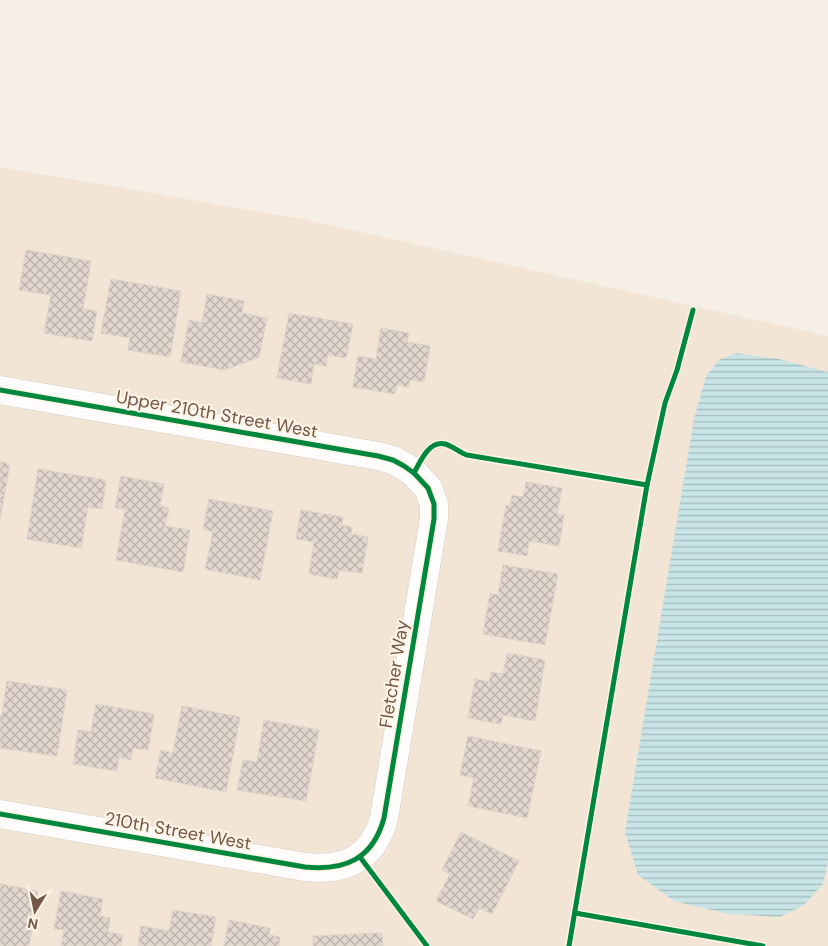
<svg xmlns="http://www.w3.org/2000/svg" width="828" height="946" font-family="'DM Sans',sans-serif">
	<defs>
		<pattern id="water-rules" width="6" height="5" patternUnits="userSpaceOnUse" patternTransform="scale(1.25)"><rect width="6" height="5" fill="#c8e4e6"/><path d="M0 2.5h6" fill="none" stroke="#a7bcbc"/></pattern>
		<pattern id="building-cross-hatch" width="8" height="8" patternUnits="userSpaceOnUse" patternTransform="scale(1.25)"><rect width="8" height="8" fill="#e2d7ce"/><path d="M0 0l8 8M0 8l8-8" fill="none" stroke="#bcb1a9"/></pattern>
	</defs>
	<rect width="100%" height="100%" fill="#f6efe6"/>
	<!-- residential -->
	<polygon fill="#f2e5d6" points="0,167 302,219 828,336 828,946 0,946"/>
	<!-- water -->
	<polygon fill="url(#water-rules)" points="736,353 779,359 828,372 828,861 823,884 804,905 780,917 728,914 674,901 638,875 625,832 694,419 706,376 719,360"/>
	<!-- building -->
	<g fill="url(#building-cross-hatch)" stroke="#dfd2c8">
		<polygon points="26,250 91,261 83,309 97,311 92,341 44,333 51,295 19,290"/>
		<polygon points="111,279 181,291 170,357 128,350 130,338 101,333"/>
		<polygon points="207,294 244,301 242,313 267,318 259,357 225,370 181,362 189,320 202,323"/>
		<polygon points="289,313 353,324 346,358 328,355 326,366 314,364 311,384 277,378"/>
		<polygon points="381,328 409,333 407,342 430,346 424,382 410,380 409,387 397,385 395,394 353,387 358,356 376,359"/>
		<polygon points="0,462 10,464 0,519"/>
		<polygon points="38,469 106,480 102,509 88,507 81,548 27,539"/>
		<polygon points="121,476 164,484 160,506 169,508 165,526 190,530 183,572 116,560 125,509 115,508"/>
		<polygon points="526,482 562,488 557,514 564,515 559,546 529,541 527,556 498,551 506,505 510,506 512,495 523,497"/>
		<polygon points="209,499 273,511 260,580 205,569 213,532 203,529"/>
		<polygon points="301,510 343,517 342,525 352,527 351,534 368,537 362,573 339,570 337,579 309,574 314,542 296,539"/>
		<polygon points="503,565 558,574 545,645 483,634 490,593 498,595"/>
		<polygon points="507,653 545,660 535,721 503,715 501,724 468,718 475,679 489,682 491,672 503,674"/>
		<polygon points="7,681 67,690 57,756 0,748 0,715 2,715"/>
		<polygon points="96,704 154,714 148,750 133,748 131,760 119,757 117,771 73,764 78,730 91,732"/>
		<polygon points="182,706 240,717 226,792 155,778 161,750 173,753"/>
		<polygon points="264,720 319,730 306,801 237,790 243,760 257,762"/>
		<polygon points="468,736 541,751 527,818 468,806 474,778 460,775"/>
		<polygon points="461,832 519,861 492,914 479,908 473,919 436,901 450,874 442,870"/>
		<polygon points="0,884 38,891 29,946 0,946"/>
		<polygon points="61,891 103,899 100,916 110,918 108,932 123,935 121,946 61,946 64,930 54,929"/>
		<polygon points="173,910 216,917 211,946 138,946 141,926 169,931"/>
		<polygon points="229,920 270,928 269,935 280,937 279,946 224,946"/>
		<polygon points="382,933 383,946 313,946 313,936"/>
	</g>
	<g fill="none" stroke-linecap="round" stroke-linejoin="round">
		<defs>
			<path id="minor" d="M0,390L378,456L393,460L404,466L414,473L428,488L434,504V519L384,818C373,859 345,871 305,867L0,814"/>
		</defs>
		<!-- minor casing -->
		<use href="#minor" stroke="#d7ccc4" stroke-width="29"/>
		<!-- minor -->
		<use href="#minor" stroke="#fefdfb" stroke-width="28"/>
		<defs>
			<g id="cycleway">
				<path d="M0,390L378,456L393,460L404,466L414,473L428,488L434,504V519L384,818C373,859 345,871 305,867L0,814"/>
				<path d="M414,473C420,462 429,440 445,444C453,446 460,453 467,455L647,485"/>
				<polyline points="360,857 427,946"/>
				<polyline points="575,913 763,946"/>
				<polyline points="569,946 647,485 665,403 677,370 693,310"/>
			</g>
		</defs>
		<!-- cycleway casing -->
		<use href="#cycleway" stroke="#fff5e6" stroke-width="8"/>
		<!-- cycleway -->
		<use href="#cycleway" stroke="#00873e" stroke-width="5"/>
	</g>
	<g text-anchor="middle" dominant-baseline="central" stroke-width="4" stroke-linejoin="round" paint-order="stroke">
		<!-- street labels -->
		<g font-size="18" fill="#735647" stroke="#fff5e6">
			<text transform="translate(217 414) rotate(10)">Upper 210th Street West</text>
			<text transform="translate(394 674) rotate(-81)">Fletcher Way</text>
			<text transform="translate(178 831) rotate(10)">210th Street West</text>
		</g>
	</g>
	<!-- north arrow -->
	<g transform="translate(35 911) rotate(190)" stroke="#fff5e6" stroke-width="4" paint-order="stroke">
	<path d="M0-4L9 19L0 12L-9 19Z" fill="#735647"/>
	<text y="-8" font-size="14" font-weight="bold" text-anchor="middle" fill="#735647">N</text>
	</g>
</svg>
